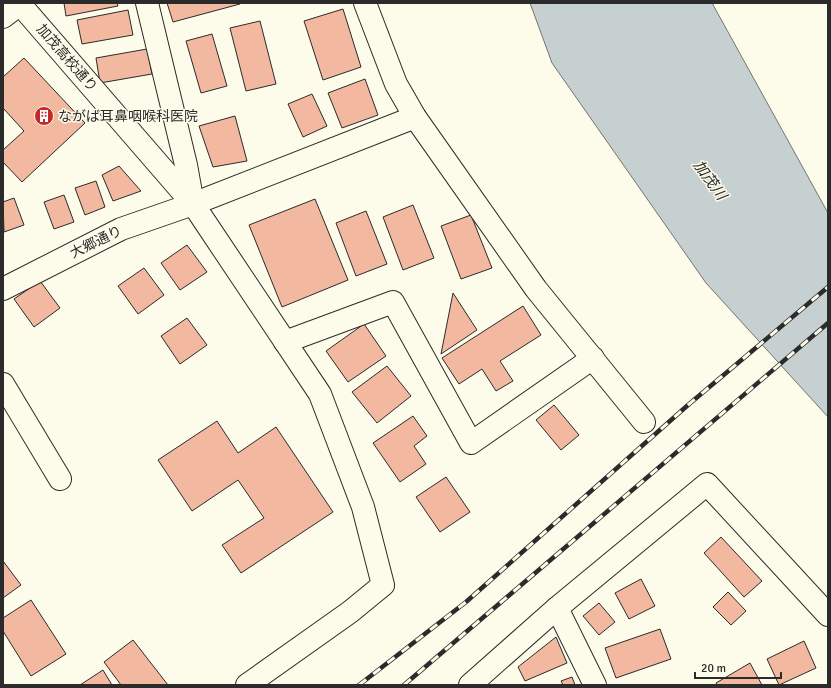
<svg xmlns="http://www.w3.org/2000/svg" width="831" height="688" font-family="Signika,'Noto Sans JP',sans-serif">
	<rect width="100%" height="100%" fill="#fdfbea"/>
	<!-- water -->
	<polygon fill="#c7d0d0" stroke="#74746e" points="530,3 712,3 828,213 828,417 706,283 552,63"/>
	<!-- building -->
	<g fill="#f2b8a0" stroke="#2b2b2b">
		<polygon points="64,3 117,3 118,6 66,16"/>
		<polygon points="167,3 239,3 240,4 173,22"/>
		<polygon points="343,9 361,67 323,80 304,21"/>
		<polygon points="128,10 133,35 82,44 77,20"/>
		<polygon points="260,21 276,84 246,91 230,28"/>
		<polygon points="212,34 227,86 201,93 186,41"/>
		<polygon points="147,49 152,74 100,83 96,58"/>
		<polygon points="24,58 85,123 22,182 3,162 3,150 24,131 3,108 3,77"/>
		<polygon points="365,79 378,115 342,128 328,93"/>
		<polygon points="312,94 327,126 303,137 288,104"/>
		<polygon points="235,116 247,161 213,167 199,126"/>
		<polygon points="119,166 141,191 113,201 102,175"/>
		<polygon points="96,181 105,207 85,215 75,188"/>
		<polygon points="64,195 74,222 54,229 44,202"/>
		<polygon points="14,198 24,225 4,232 3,202"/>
		<polygon points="315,199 348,280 282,307 249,225"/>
		<polygon points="413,205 434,258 403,270 383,217"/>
		<polygon points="366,211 387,264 356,276 336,223"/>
		<polygon points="471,215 492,268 461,279 441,226"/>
		<polygon points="187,245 207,272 180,290 161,263"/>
		<polygon points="144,268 164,295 138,314 118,286"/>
		<polygon points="40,281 60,308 34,327 14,299"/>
		<polygon points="453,293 477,330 441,354"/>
		<polygon points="523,306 541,335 500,361 513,381 496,391 482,369 459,384 442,358"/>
		<polygon points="187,318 207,345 180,364 161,336"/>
		<polygon points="364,324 386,356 348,382 326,351"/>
		<polygon points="387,366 411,396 377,423 352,392"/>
		<polygon points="554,405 579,435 561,450 536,420"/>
		<polygon points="413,416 427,436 414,446 426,464 400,482 373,443"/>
		<polygon points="217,421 238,453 276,427 333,512 241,573 222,545 264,518 238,480 192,511 158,460"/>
		<polygon points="446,477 470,512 440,532 416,497"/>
		<polygon points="721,537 762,581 744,597 704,553"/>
		<polygon points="3,561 21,585 3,598"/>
		<polygon points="641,579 655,606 629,619 615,593"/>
		<polygon points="728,592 746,611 731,625 713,607"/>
		<polygon points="31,600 66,654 31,676 3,631 3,618"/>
		<polygon points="599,603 615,622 599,635 583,616"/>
		<polygon points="660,629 671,659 616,678 605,648"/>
		<polygon points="556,637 567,663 525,681 518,667"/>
		<polygon points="133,640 168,685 121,685 104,662"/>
		<polygon points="804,641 816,668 779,685 767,659"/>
		<polygon points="750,663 762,685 717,685 716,683"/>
		<polygon points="103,670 112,685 80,685"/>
		<polygon points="572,677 575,685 563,685 561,681"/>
	</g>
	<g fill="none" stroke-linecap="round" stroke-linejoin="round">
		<defs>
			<g id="minor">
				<polyline points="19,3 193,204 320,394 363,507 383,585 350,612 247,685"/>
				<polyline points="365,3 396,84 415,117 536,289 644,422"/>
				<polyline points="3,17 20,4"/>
				<polyline points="193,204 415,117"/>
				<polyline points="285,342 393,302 471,443 593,358"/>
				<polyline points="3,384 60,479"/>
				<polyline points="557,608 595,685"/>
				<polyline points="470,685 557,608 707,484 828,615"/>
			</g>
			<polyline id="tertiary" points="3,289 121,229 193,204 186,165 147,3"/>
		</defs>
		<!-- minor casing -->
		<use href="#minor" stroke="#2b2b2b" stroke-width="24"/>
		<!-- tertiary casing -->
		<use href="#tertiary" stroke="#2b2b2b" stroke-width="24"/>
		<!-- minor -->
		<use href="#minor" stroke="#fdfbea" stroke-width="22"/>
		<!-- tertiary -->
		<use href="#tertiary" stroke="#fdfbea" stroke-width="22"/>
		<defs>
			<g id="rail">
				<polyline points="359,685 466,602 688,405 828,287"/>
				<polyline points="404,685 828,323"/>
			</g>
		</defs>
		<!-- rail casing -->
		<use href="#rail" stroke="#2b2b2b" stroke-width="4.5"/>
		<!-- rail -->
		<use href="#rail" stroke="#fdfbea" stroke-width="3" stroke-dasharray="9" stroke-linecap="butt"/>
	</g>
	<!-- icons -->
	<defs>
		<symbol id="building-disc" viewBox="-11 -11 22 22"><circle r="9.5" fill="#c62828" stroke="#fdfbea"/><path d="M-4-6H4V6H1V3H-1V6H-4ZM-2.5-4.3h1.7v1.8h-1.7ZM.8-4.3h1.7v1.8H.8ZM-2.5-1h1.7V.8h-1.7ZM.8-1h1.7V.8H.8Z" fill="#fff"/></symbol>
	</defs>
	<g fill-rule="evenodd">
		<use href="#building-disc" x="33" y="105" width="22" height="22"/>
	</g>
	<g text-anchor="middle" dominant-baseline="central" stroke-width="3" stroke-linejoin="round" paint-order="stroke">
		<!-- street labels -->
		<g font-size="14" fill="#2b2b2b" stroke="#fdfbea">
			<text transform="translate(67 58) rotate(49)">加茂高校通り</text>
			<text transform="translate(96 242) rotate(-26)">大郷通り</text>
		</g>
		<!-- poi labels -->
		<g font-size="14" fill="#2b2b2b" stroke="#fdfbea" text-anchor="start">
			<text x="58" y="116">ながば耳鼻咽喉科医院</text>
		</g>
		<!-- water labels -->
		<g font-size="15" font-style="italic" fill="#2b2b2b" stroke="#fdfbea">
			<text transform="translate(710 180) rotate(54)">加茂川</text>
		</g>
	</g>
	<!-- border -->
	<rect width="831" height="688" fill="none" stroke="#2b2b2b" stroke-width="8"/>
	<!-- scale -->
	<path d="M695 672v6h86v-6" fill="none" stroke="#2b2b2b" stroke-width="2"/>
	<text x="701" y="672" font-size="12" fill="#2b2b2b" stroke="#fdfbea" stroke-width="3" paint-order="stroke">20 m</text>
</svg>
